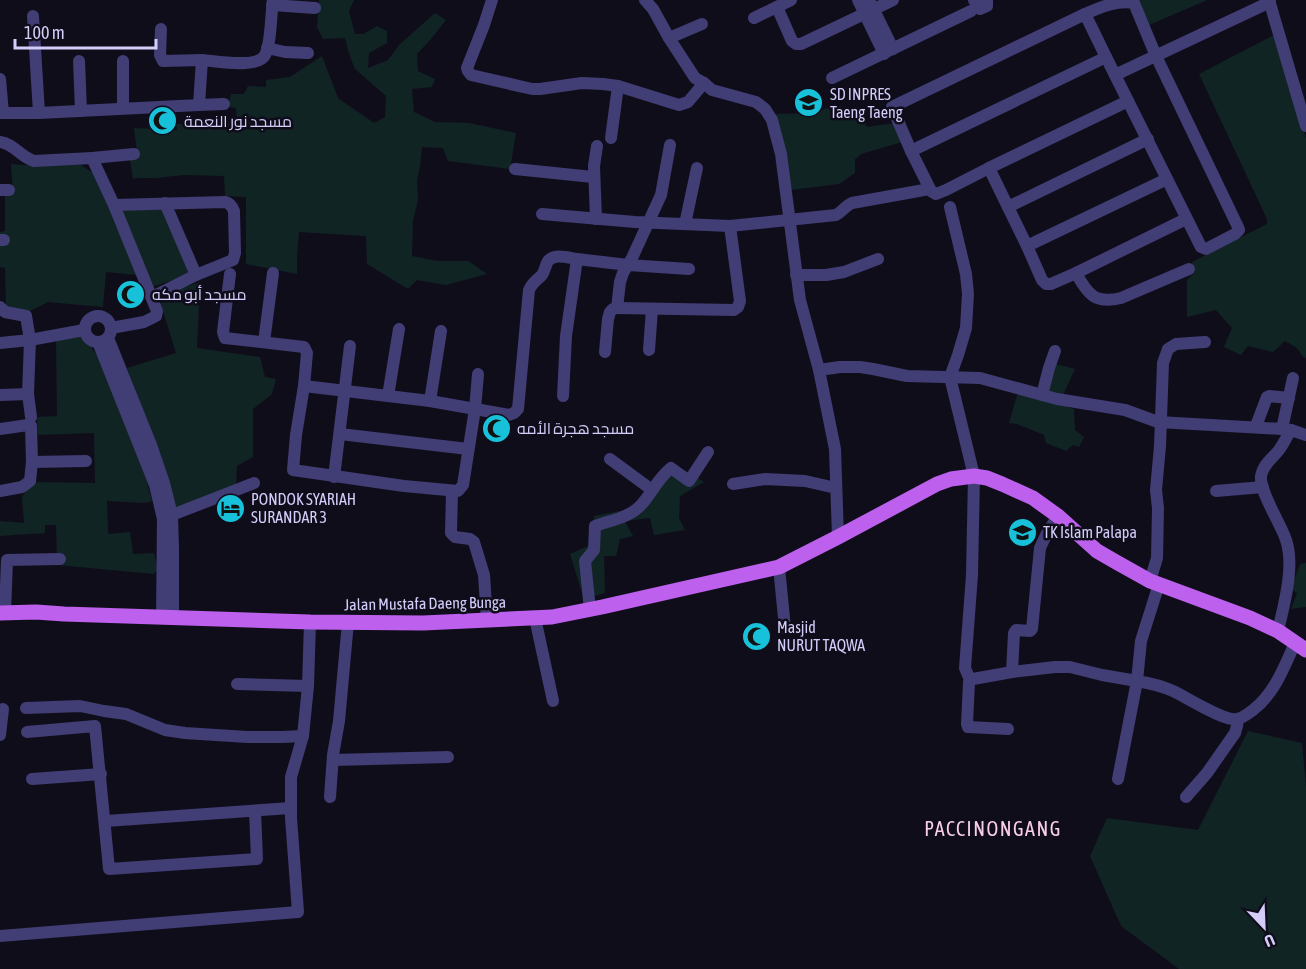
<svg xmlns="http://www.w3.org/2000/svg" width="1306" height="969" font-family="'Asap Condensed',Cairo,sans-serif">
	<rect width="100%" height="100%" fill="#100d1b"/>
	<!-- green -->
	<g fill="#112424">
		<polygon points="319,0 354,0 349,11 355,34 363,34 377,26 387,31 387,43 369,53 368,68 388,60 400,44 435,13 446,20 431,39 417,54 418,71 435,79 432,87 412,89 414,112 435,122 469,123 516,133 510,169 448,161 443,148 422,147 420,166 417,180 418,200 413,220 412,256 437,261 468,261 487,274 446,285 417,280 408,289 367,264 366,236 299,232 297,255 297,274 246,264 246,197 225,196 224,176 184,175 156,178 137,178 133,179 130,160 138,159 134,128 177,130 176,124 237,122 236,108 228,107 231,94 244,94 248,86 266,87 266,80 290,77 322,56 338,98 374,123 385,117 386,96 355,69 349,54 345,38 323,39 317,27"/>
		<polygon points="1136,0 1207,0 1149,25"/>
		<polygon points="1276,34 1306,138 1306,358 1303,357 1297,348 1285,341 1273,352 1248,346 1241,355 1224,347 1232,328 1216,310 1187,317 1187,280 1195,272 1192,262 1267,224 1267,219 1199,74"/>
		<polygon points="835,105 856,111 867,127 895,123 902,142 861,154 855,159 855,173 839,184 790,190 781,131 775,114 814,113"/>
		<polygon points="11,164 20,165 81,165 93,173 98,180 137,275 106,272 103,307 48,302 30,311 13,309 6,306 5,268 0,267 0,232 5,231 5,195 13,193"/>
		<polygon points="162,208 191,274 152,287 121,210"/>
		<polygon points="200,282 197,348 260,357 265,377 276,379 272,394 253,409 253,457 237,466 236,486 176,511 169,481 127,368 176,353 158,295"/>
		<polygon points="65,337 84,337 98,357 146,478 152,501 145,503 107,501 108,534 130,532 133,554 154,553 158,569 154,574 57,565 56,525 45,525 45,533 0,536 0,521 24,523 22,497 32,482 95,483 94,433 38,435 37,417 57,416 56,340"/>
		<polygon points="1056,364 1075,369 1063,395 1046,391"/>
		<polygon points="1018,392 1074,409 1075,430 1084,437 1079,447 1073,445 1066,451 1046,443 1044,435 1017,424 1009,423"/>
		<polygon points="677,466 704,482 680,496 679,518 685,530 654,535 650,518 625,521 633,536 620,539 616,556 604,556 605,593 584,599 570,554 590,545 594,516 625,510 637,503"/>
		<polygon points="1306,563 1306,607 1291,609 1297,593 1291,589 1300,564"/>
		<polygon points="1248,731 1302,743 1306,787 1306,969 1179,969 1121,926 1090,856 1107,818 1198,830"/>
	</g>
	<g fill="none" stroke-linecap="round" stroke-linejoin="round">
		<!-- minor -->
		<g stroke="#413d75" stroke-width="12">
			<polyline points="492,0 484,25 467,68 468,71 471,75 532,89 540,89 582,83 603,84 618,86 679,105 688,102 704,83"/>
			<polyline points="645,0 653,9 669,38 695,78 704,83 712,90 756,102 765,109 772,120 781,154 800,300 819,370 835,449 838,537"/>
			<polyline points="858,0 884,54"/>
			<polyline points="869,0 893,49"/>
			<polyline points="974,0 978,7 980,9 987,6 987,0"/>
			<polyline points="1269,0 1306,126"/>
			<polyline points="272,5 315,8"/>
			<polyline points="777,7 792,41 796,44 801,44 893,0"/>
			<path d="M1085,14C1101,7 1117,0 1134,3L1156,56L1238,227L1239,230L1235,234L1206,249L1201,247L1115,75L1270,2"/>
			<polyline points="33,16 39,113"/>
			<polyline points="754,18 791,0"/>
			<polyline points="161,29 160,55 163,61 202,60"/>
			<polyline points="669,38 702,24"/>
			<polyline points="267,48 285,52 308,53"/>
			<polyline points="79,61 81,111"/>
			<polyline points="123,61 123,108"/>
			<polyline points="1115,75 1106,57 1098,61 911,151 931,191 936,194 946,190 989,168 1128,101"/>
			<polyline points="832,78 971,11"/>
			<polyline points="0,79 3,113"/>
			<polyline points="199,105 224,104"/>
			<path d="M0,113H39L199,105L202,60C216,61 258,69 265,55C271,45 271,13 273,0"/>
			<polyline points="611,138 618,86"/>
			<polyline points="1148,139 1008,207 1027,246 1042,280 1046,284 1051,284 1076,273 1186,219"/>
			<path d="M0,142C15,144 20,157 34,161L92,158"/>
			<polyline points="911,151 892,107 1085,14 1106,57"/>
			<polyline points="989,168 1008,207"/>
			<polyline points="515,169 593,177"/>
			<polyline points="0,190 9,190"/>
			<polyline points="165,203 196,275"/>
			<path d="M114,205L225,202C230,203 232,206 234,211L235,253L233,260L196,275L152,297"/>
			<polyline points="950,207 966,274 968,294 966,328 958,355 950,377 974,476 972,575 965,668 970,680"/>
			<path d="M542,214L635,222L730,226L836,215C842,212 845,206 852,203L924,190"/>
			<polyline points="596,219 594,166 597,146"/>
			<polyline points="685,224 697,168"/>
			<polyline points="0,240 4,240"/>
			<polyline points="1027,246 1167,179"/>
			<path d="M1076,273C1088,295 1095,304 1121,298L1189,269"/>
			<path d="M230,274L223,332L225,338L304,347L307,353L304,386L430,401L509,415L514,413L518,409L529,290C532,283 537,280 542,275C545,271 545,266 548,261C555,253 568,258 577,259"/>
			<polyline points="796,275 826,275 844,272 878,259"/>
			<polyline points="0,307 5,312 26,316 30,340 0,343"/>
			<polyline points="617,308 734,310 738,307 740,301 730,226"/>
			<circle cx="98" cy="329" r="13"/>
			<polyline points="111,326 111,328 144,322 156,316 157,311 114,205 92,158 134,154"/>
			<polyline points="108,338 151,445 164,483 172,515 173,549 173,617"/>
			<polyline points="98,342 155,485 163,519 162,617"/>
			<polyline points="264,342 273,273"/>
			<polyline points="649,350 652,309"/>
			<polyline points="605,352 608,319 610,312 613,309 617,308 620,282 623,273 632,258 661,195 670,145"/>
			<polyline points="819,370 840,367 860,367 873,369 907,376 980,378 1057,399 1125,410 1158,422 1282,429 1291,430 1306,435"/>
			<polyline points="304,386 296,435 293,470 404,486 458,491 463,485 475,409 478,374"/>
			<polyline points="28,394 31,417"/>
			<polyline points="0,395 28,394 30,340 84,330"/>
			<polyline points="1042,395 1049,368 1055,351"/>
			<polyline points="388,396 399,329"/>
			<polyline points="563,396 566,336 577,259 628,265 689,269"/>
			<polyline points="430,401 441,331"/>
			<polyline points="1256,426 1267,397 1269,396 1289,398"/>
			<polyline points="0,429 28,425 31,426 32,462 30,481 22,487 0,491"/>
			<polyline points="1282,429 1293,378"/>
			<polyline points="340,434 468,449"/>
			<polyline points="610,459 652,490"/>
			<polyline points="32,462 86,461"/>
			<polyline points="334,477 350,346"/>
			<polyline points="733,484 765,479 805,481 836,488"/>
			<polyline points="452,491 451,533 455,537 470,539 474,542 484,575 487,620"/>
			<polyline points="1216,491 1263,487"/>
			<polyline points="172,515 254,483"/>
			<polyline points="1058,516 1047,533 1040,548 1032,629 1030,631 1016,630 1014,633 1012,672 1055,667 1070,667 1102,675 1137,681 1118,779"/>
			<polyline points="779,567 785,628"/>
			<polyline points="1150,581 1157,558 1158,508 1156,490 1160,446 1163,363 1168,349 1176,344 1205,342"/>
			<path d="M1159,584L1141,641L1137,681C1149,683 1162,686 1173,691C1186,697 1225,722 1237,719C1243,718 1249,713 1253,710C1275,693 1284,667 1295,643"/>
			<path d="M590,610L585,561L594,550L595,526C611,520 629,518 641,505C652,493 658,478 671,468L689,481L708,452"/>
			<polyline points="5,613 7,560 60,559"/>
			<polyline points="535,618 553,701"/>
			<path d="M1278,631C1284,605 1295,566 1286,540C1281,524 1259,491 1261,476C1263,464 1273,458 1279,450C1284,443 1287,436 1291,430"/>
			<polyline points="237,684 308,686"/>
			<polyline points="26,708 80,706 104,711 126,714 165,730 185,733 247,737 282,737 303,736"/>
			<polyline points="0,710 3,709 0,735"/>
			<polyline points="1008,729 968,727 967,724 969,682 973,679 1012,672"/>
			<polyline points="27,732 95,726 109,869 257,859 255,811"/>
			<polyline points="333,760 448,757"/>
			<polyline points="32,779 101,774"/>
			<polyline points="330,797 333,755 339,721 348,622"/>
			<polyline points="1186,797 1207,773 1235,733 1237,726 1238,719"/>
			<polyline points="106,821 291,808"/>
			<polyline points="0,936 298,912 291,818 291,777 303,736 308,686 310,622"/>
		</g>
		<!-- major -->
		<polyline stroke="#bd60ee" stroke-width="15" points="0,613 36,612 64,614 310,622 423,623 552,617 602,607 779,567 838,537 937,484 951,479 974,476 987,478 1002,484 1033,498 1058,516 1097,551 1116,562 1150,581 1250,618 1278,631 1306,650"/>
	</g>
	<!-- icons -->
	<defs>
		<symbol id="school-disc" viewBox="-11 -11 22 22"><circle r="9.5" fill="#18c1da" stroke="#100d1b"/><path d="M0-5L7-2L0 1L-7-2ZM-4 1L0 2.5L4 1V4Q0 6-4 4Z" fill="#111"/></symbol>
		<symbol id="mosque-disc" viewBox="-11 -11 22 22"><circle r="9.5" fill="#18c1da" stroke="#100d1b"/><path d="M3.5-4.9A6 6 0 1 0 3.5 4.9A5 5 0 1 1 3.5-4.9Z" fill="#111"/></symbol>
		<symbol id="hotel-disc" viewBox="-11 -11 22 22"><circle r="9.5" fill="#18c1da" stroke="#100d1b"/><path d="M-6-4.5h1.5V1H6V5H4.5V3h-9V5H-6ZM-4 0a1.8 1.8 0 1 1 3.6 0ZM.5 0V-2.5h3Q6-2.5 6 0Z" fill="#111"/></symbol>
	</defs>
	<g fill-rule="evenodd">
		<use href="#school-disc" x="792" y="86" width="33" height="33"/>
		<use href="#mosque-disc" x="146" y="104" width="33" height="33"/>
		<use href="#mosque-disc" x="114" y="278" width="33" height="33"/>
		<use href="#mosque-disc" x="480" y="412" width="33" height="33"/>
		<use href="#hotel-disc" x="214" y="492" width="33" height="33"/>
		<use href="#school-disc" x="1006" y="516" width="33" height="33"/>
		<use href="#mosque-disc" x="740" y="620" width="33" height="33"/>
	</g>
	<g text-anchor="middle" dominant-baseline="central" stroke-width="5" stroke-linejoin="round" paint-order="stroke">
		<!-- poi labels -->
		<g font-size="16" fill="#d3cdfa" stroke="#100d1b" text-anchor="start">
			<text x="830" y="94">SD INPRES<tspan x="830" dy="18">Taeng Taeng</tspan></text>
			<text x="184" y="121">مسجد نور النعمة</text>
			<text x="152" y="294">مسجد أبو مكه</text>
			<text x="517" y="428">مسجد هجرة الأمه</text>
			<text x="251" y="499">PONDOK SYARIAH<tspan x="251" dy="18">SURANDAR 3</tspan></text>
			<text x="1043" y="532">TK Islam Palapa</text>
			<text x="777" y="627">Masjid<tspan x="777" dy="18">NURUT TAQWA</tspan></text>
		</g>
		<!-- street labels -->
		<g font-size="16" fill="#d3cdfa" stroke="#100d1b">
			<text transform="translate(425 603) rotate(-1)">Jalan Mustafa Daeng Bunga</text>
		</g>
		<!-- quarter labels -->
		<g font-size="20" letter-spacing="1.5" fill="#facee9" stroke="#100d1b">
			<text x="993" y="828">PACCINONGANG</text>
		</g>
	</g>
	<!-- north arrow -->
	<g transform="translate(1264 927) rotate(157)" stroke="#100d1b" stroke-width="4.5" paint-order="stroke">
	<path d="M0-4.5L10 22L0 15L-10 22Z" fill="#d3cdfa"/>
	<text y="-9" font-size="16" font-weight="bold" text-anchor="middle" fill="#d3cdfa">U</text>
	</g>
	<!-- scale -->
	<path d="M15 39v9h141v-9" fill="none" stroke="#d3cdfa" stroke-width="3"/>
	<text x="24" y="39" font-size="18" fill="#d3cdfa" stroke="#100d1b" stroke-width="4.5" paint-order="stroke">100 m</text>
</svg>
